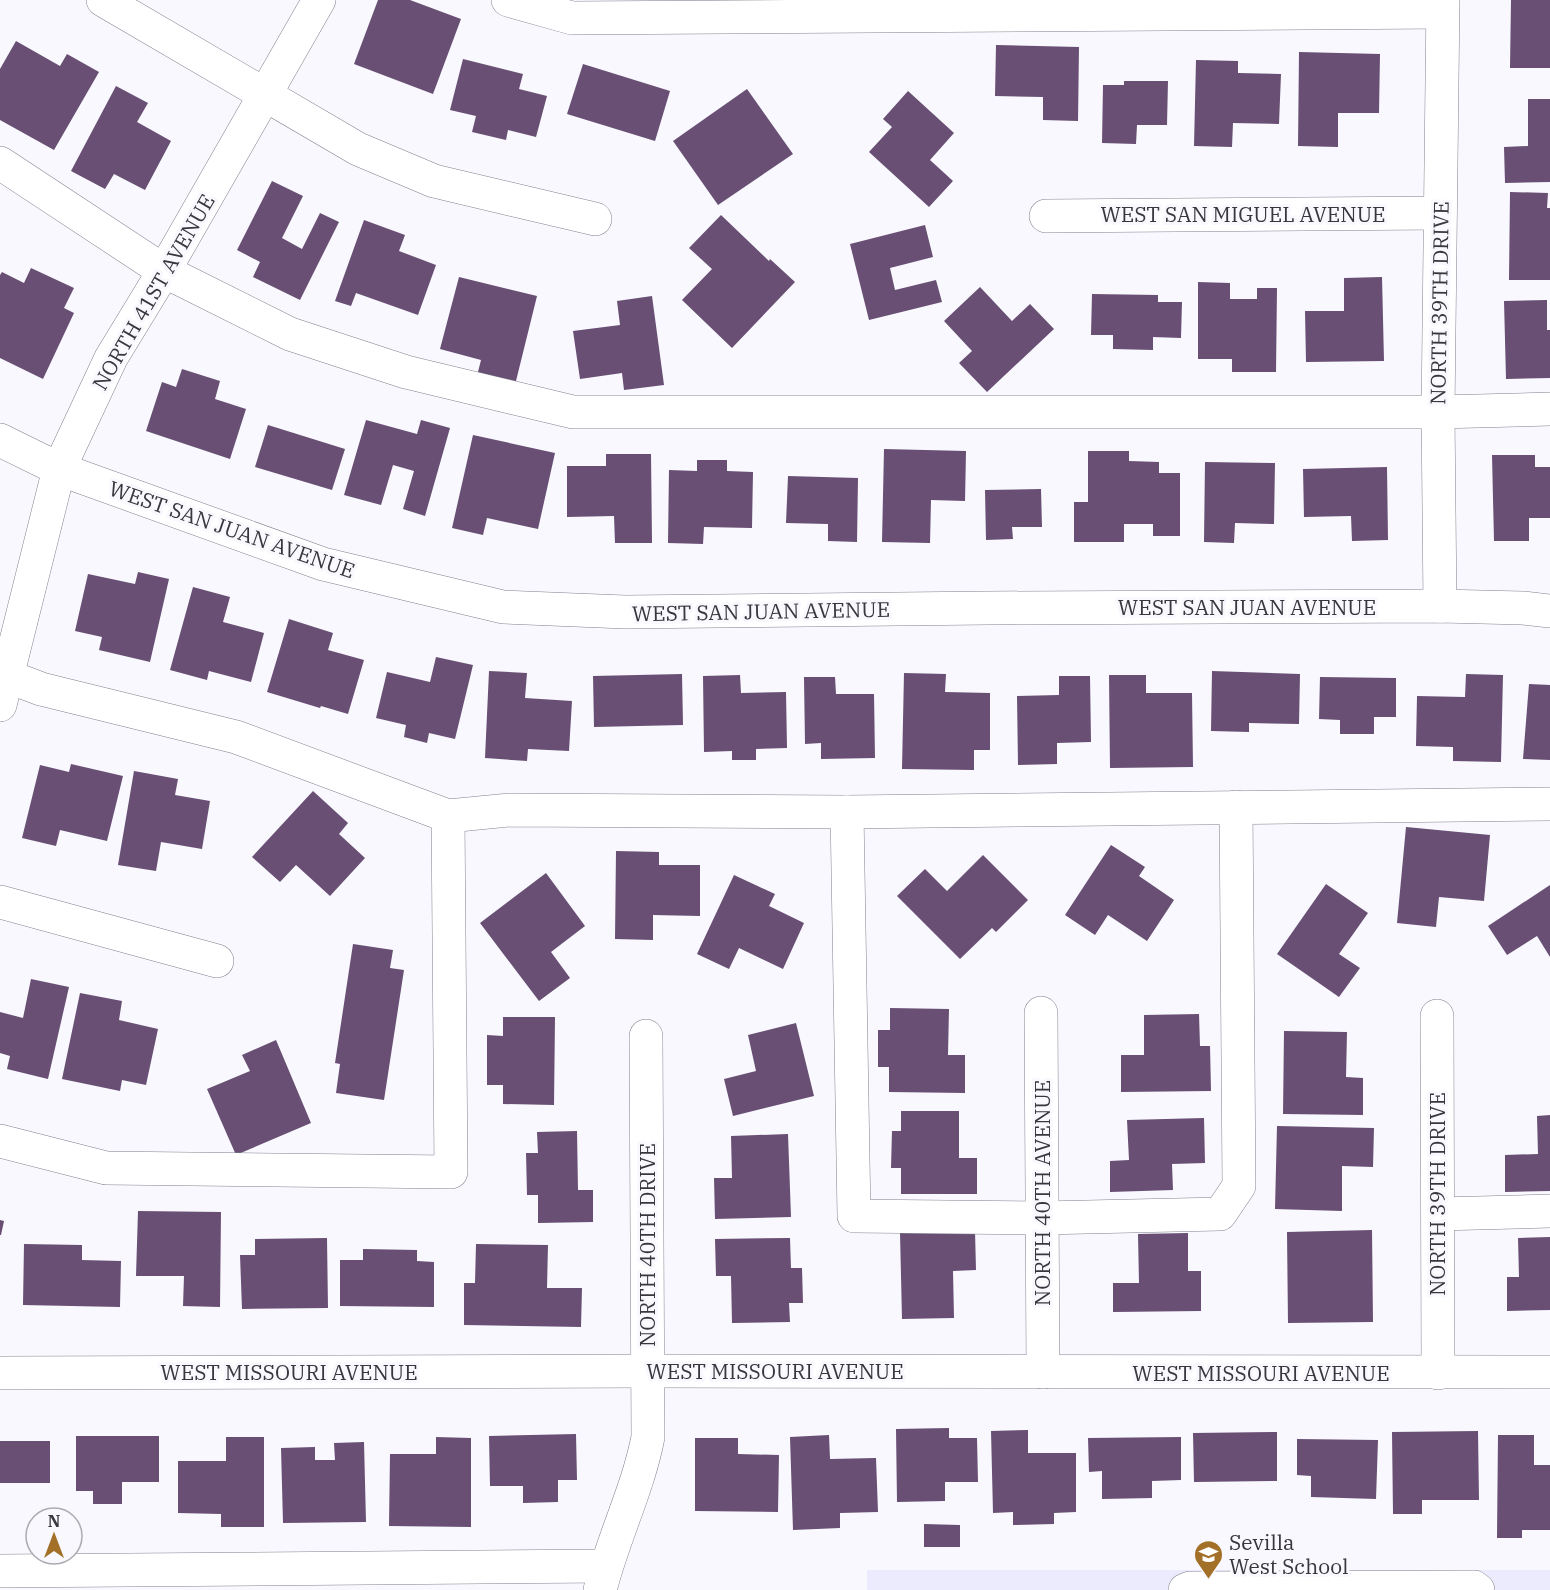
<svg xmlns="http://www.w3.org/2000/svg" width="1550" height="1590" font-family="'IBM Plex Serif',serif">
	<rect width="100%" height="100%" fill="#f8f8fe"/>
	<!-- built -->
	<rect fill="#ebebfd" x="867" y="1570" width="683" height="20"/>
	<!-- building -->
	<g fill="#684f73">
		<polygon points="378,0 410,0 461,19 433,94 354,64"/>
		<polygon points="1511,0 1550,0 1550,68 1510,68"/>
		<polygon points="16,41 60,66 67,54 99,72 54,150 0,120 0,69"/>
		<polygon points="996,45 1079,47 1078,121 1043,120 1043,97 995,96"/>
		<polygon points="1299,52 1380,54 1379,113 1338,113 1338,147 1298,146"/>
		<polygon points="463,59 523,74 519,89 547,96 536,137 508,130 506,140 472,132 476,116 450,110"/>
		<polygon points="1196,60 1238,61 1238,73 1281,74 1279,124 1233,123 1232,147 1194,146"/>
		<polygon points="583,64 670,91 655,141 567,114"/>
		<polygon points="1124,81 1168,81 1167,125 1137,125 1136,144 1102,143 1103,85 1124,85"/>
		<polygon points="116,86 148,103 137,122 171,141 145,190 114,174 105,189 71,171"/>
		<polygon points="747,89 793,154 718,205 673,141"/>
		<polygon points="908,91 954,133 930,160 953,181 929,207 869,152 892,127 883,119"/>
		<polygon points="1528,99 1550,99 1550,182 1505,183 1504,147 1528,146"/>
		<polygon points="272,181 303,196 282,238 302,249 320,213 339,222 300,300 253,277 260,262 237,250"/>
		<polygon points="1510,192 1548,193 1547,208 1550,208 1550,280 1509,280"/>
		<polygon points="721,215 769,261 770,259 795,282 732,348 682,300 712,269 689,248"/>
		<polygon points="364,220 405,235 399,251 436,265 418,315 356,293 351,306 335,301"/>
		<polygon points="925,225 933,257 890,268 895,290 936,280 942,302 869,320 850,244"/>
		<polygon points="31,268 74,288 64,308 74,313 43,379 0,358 0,275 2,272 24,283"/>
		<polygon points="459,277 537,296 515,385 477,376 481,360 440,349"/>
		<polygon points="1382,277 1384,361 1306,362 1305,311 1344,311 1344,278"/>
		<polygon points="1198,282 1230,283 1230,299 1257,299 1257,288 1277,288 1276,372 1232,372 1232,359 1198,359"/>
		<polygon points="980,287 1012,321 1030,304 1054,329 987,392 959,363 972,351 944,321"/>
		<polygon points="1092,294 1158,295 1158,302 1182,302 1181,338 1153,337 1153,350 1113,349 1113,335 1091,335"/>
		<polygon points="652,296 664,385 624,390 622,373 580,379 573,331 620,325 617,301"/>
		<polygon points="1547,300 1547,330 1550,330 1550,378 1506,379 1504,301"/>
		<polygon points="182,369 220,381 215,399 246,409 230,459 146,431 162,382 176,387"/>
		<polygon points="366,420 417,434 421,420 450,428 425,516 403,509 414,471 393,465 381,505 344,495"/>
		<polygon points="268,425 345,449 332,490 255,467"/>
		<polygon points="473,435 555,453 538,529 487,518 483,535 452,528"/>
		<polygon points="884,449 966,451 965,501 931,500 930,543 882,542"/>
		<polygon points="1088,451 1129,451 1129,461 1159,462 1159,473 1180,473 1180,536 1153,536 1153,524 1124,524 1124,542 1074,542 1074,502 1088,502"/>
		<polygon points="606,454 651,454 652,543 615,543 614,516 567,517 567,466 606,466"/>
		<polygon points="1492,455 1535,455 1535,467 1550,467 1550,518 1529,518 1529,541 1494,541"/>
		<polygon points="697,460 727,460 727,471 753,472 752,528 704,527 703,544 668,543 669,470 697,471"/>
		<polygon points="1205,462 1275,463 1274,524 1235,523 1234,543 1204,542"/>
		<polygon points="1387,467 1388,540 1352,541 1351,516 1304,517 1303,469"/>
		<polygon points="788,476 858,478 857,542 828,541 828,524 786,523"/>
		<polygon points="1041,489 1042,527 1012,527 1013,539 986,540 985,490"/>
		<polygon points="138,572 169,579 150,662 99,650 102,637 75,631 88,574 135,584"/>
		<polygon points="193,587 230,597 223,622 264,633 251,682 209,671 207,680 170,670"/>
		<polygon points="289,619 333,633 328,650 364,660 348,714 321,706 320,708 267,692"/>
		<polygon points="436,657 473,665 455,739 429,733 427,743 404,737 406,725 376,718 387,672 430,682"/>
		<polygon points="489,671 527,673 525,698 572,701 569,751 528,749 527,761 485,758"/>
		<polygon points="1212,671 1300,674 1299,724 1249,723 1249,732 1211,731"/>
		<polygon points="904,673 946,674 945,692 990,693 990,750 974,750 974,770 902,769"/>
		<polygon points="682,674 683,725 594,727 593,676"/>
		<polygon points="1466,674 1503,675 1501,762 1453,761 1453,747 1416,746 1417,696 1465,697"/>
		<polygon points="740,675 741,693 786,692 787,748 756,749 756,760 732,760 732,751 704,752 703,676"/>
		<polygon points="1109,675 1146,675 1146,693 1192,693 1193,767 1110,768"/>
		<polygon points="1059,676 1090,676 1091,742 1057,743 1057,764 1018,765 1017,696 1059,695"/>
		<polygon points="804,677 835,677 836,694 874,694 875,758 821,759 821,743 805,744"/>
		<polygon points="1320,677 1396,678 1396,717 1374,717 1374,734 1340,734 1340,720 1319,719"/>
		<polygon points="1529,684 1550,685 1550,760 1523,759"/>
		<polygon points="71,764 123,776 107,841 60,830 56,846 22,838 40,765 69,772"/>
		<polygon points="134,771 178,779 175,795 210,801 202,849 161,842 156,871 118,865"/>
		<polygon points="313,791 348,823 339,834 365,858 330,896 296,865 280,882 252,857"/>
		<polygon points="1406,827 1490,835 1484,901 1439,897 1436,927 1397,923"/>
		<polygon points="1111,845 1145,867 1139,876 1174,900 1147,941 1108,915 1095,935 1065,915"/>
		<polygon points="616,851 659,852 659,865 700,865 700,916 653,915 653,940 615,939"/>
		<polygon points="983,855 1028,900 996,932 992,928 960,959 897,896 925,869 947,891"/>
		<polygon points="546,873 585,926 551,952 570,978 539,1001 480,923"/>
		<polygon points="734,875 775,894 769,906 804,923 783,969 739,948 729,969 697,954"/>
		<polygon points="1326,884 1368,913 1339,954 1360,968 1339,997 1277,954"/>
		<polygon points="1550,885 1550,957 1537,936 1507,955 1488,926"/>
		<polygon points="353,944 393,950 390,968 404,970 384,1100 336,1093 340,1064 335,1063"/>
		<polygon points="31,979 69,987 48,1079 7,1069 10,1056 0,1053 0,1012 23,1018"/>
		<polygon points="80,993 122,1001 119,1020 158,1029 146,1085 122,1080 120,1091 62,1079"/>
		<polygon points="890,1008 949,1009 948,1055 965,1055 965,1093 889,1092 889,1067 878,1067 878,1030 890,1030"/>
		<polygon points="1199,1014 1200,1046 1210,1046 1211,1091 1121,1092 1121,1055 1144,1055 1144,1015"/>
		<polygon points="503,1017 555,1017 554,1105 503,1104 503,1085 487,1085 487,1035 503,1036"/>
		<polygon points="796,1023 814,1096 733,1116 724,1079 756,1071 748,1035"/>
		<polygon points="1284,1031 1347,1032 1346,1077 1363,1078 1363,1115 1283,1114"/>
		<polygon points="276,1040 311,1123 236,1155 207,1089 250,1071 242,1055"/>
		<polygon points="901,1111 959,1111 959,1158 977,1158 977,1194 901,1194 901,1168 891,1168 892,1131 901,1131"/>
		<polygon points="1550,1115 1550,1191 1505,1192 1505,1155 1538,1154 1537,1116"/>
		<polygon points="1204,1118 1205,1163 1172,1164 1173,1190 1110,1192 1110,1161 1129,1160 1127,1120"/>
		<polygon points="1277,1126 1374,1128 1373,1167 1342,1166 1342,1211 1275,1209"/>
		<polygon points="577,1131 578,1190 593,1190 593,1222 538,1223 538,1195 527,1195 526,1153 538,1153 537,1132"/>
		<polygon points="788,1134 791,1217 715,1219 714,1178 732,1178 731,1136"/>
		<polygon points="138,1211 221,1212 220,1307 183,1306 184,1276 136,1276"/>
		<polygon points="0,1220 4,1221 1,1235 0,1235"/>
		<polygon points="1372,1230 1373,1322 1288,1323 1287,1232"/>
		<polygon points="975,1231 976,1270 953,1271 954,1318 902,1319 900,1233"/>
		<polygon points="1188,1233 1188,1271 1201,1271 1201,1311 1113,1312 1113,1283 1139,1283 1138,1234"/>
		<polygon points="1550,1237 1550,1310 1507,1311 1507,1277 1519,1277 1518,1238"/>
		<polygon points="327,1238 328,1308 242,1309 240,1255 255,1255 255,1239"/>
		<polygon points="790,1238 791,1268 802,1268 803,1303 789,1303 790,1322 732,1323 731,1276 716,1276 715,1239"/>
		<polygon points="24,1244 82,1245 82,1260 121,1261 120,1307 23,1305"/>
		<polygon points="476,1244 548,1245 547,1288 582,1288 581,1327 464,1325 464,1283 475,1283"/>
		<polygon points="363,1249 417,1250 417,1261 434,1262 434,1307 340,1306 340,1260 363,1260"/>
		<polygon points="949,1428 949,1438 977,1438 978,1482 945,1482 945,1501 897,1502 896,1429"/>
		<polygon points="1028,1430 1028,1453 1076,1453 1076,1512 1054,1513 1054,1524 1013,1525 1013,1512 993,1513 991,1431"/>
		<polygon points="1478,1431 1479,1500 1422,1500 1422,1514 1393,1514 1392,1432"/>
		<polygon points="1277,1432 1277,1481 1194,1482 1193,1433"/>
		<polygon points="576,1434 577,1480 558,1480 558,1502 523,1503 523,1486 490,1486 489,1436"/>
		<polygon points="829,1435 830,1459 876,1458 878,1512 840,1513 840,1528 793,1530 790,1437"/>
		<polygon points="1498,1435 1534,1435 1534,1465 1550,1465 1550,1530 1522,1530 1522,1538 1497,1538"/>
		<polygon points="76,1436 159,1436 159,1482 122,1482 122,1504 93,1504 93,1491 76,1491"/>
		<polygon points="226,1437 264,1437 264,1527 221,1527 221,1514 178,1513 178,1461 226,1461"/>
		<polygon points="436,1437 471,1438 471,1527 389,1526 390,1454 436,1454"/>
		<polygon points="1181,1437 1181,1480 1152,1481 1152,1498 1102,1499 1102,1471 1089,1472 1088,1438"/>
		<polygon points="695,1438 738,1438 738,1454 779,1455 778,1512 695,1511"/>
		<polygon points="1297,1439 1378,1440 1376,1499 1311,1497 1311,1476 1297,1475"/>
		<rect x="0" y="1441" width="50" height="42"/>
		<polygon points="364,1442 366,1522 283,1523 281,1448 315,1447 315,1460 335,1460 334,1443"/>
		<polygon points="924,1524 960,1525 960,1547 924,1547"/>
	</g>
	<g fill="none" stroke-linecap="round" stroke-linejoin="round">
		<defs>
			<g id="minor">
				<polyline points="103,0 358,149 434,181 595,219"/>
				<polyline points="508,0 572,18 1442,12"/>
				<polyline points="0,163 164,271 290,334 406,372 573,412 1438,412 1550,409"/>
				<polyline points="1046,216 1440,213"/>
				<polyline points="0,440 59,469 323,564 503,607 625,612 988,608 1440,606 1523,608 1550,611"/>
				<polyline points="1440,606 1438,412 1443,0"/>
				<polyline points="7,676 41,689 236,737 448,816 510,810 847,812 1550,804"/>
				<polyline points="0,705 59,469 111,358 164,271 319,0"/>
				<polyline points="847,812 854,1216 1042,1218 1220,1214 1239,1186 1236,807"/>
				<polyline points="0,902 217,961"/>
				<polyline points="1041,1013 1043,1372"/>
				<polyline points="1437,1016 1438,1373"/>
				<polyline points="0,1141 106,1168 451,1172 448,816"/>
				<polyline points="1438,1214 1550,1211"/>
				<polyline points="0,1373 648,1371 1550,1372"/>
				<polyline points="0,1571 606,1566"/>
				<path d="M600,1590C613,1538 638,1489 648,1437L646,1036"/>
				<polyline points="1185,1590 1190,1588 1474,1587 1478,1590"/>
			</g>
		</defs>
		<!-- minor casing -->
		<use href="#minor" stroke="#828290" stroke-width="34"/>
		<!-- minor -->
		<use href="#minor" stroke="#fff" stroke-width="33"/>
	</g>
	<!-- icons -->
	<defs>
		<symbol id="school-pin" viewBox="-11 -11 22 30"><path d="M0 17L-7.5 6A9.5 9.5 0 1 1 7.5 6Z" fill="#a37027" stroke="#f8f8fe"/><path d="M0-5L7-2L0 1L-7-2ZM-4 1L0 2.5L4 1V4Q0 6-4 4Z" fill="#fff"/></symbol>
	</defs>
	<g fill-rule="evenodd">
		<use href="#school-pin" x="1192" y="1538" width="33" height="45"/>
	</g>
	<g text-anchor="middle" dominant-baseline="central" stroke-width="6" stroke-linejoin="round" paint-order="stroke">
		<!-- street labels -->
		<g font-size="21" fill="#37373d" stroke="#f8f8fe">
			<text x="1243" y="214">WEST SAN MIGUEL AVENUE</text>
			<text transform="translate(153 292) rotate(-60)">NORTH 41ST AVENUE</text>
			<text transform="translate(1439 303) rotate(-89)">NORTH 39TH DRIVE</text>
			<text transform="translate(232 529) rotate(19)">WEST SAN JUAN AVENUE</text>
			<text x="1247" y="607">WEST SAN JUAN AVENUE</text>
			<text transform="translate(761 611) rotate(-1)">WEST SAN JUAN AVENUE</text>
			<text transform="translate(1042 1193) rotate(-90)">NORTH 40TH AVENUE</text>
			<text transform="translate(1437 1194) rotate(-90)">NORTH 39TH DRIVE</text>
			<text transform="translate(647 1245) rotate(-90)">NORTH 40TH DRIVE</text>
			<text x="775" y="1371">WEST MISSOURI AVENUE</text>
			<text x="289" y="1372">WEST MISSOURI AVENUE</text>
			<text x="1261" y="1373">WEST MISSOURI AVENUE</text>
		</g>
		<!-- poi labels -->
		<g font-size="21" fill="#37373d" stroke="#f8f8fe" text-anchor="start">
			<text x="1229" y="1542">Sevilla<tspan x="1229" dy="24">West School</tspan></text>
		</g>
	</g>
	<!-- north arrow -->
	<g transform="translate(54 1536)"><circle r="28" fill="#f8f8fe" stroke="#ababb1" stroke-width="1.5"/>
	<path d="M0-4.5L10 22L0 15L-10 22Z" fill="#a37027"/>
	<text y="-9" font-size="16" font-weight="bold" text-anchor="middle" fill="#37373d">N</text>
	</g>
</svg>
